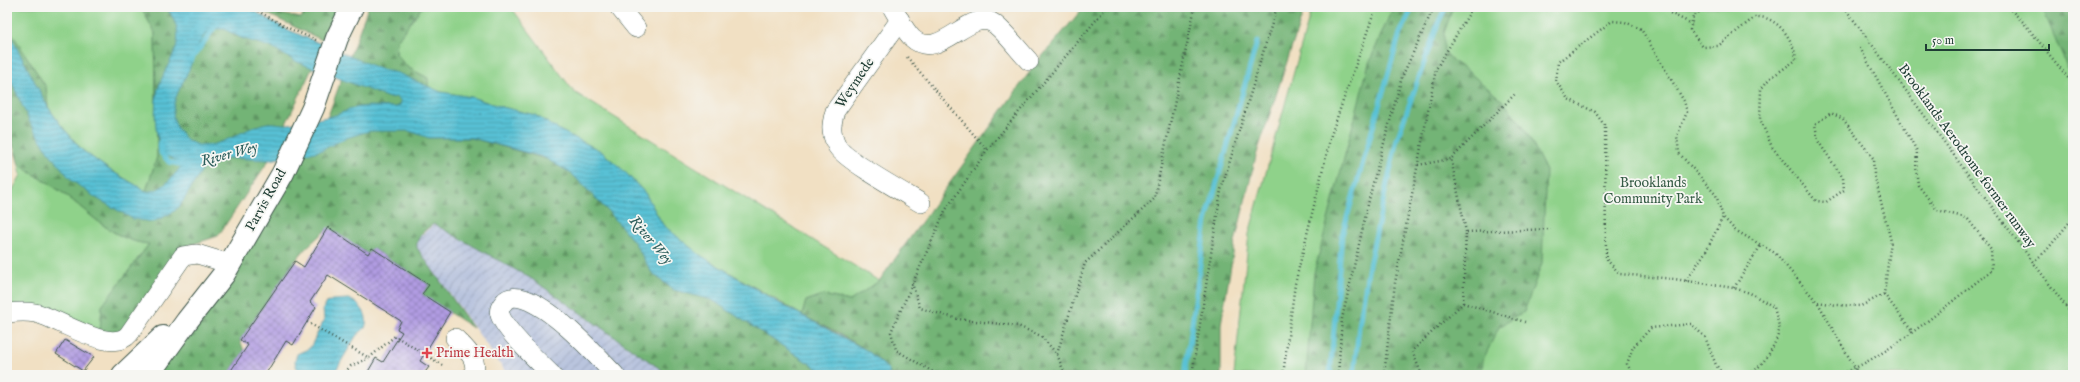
<svg xmlns="http://www.w3.org/2000/svg" width="2080" height="382" font-family="'IM FELL English',serif">
	<defs>
		<pattern id="industrial-furrows" width="10" height="10" patternUnits="userSpaceOnUse"><rect width="10" height="10" fill="#b9c4de"/><path d="M-1 1l2-2M0 10L10 0M9 11l2-2" fill="none" stroke="#96a0b5"/></pattern>
		<pattern id="forest-firs" width="22" height="20" patternUnits="userSpaceOnUse"><rect width="22" height="20" fill="#73b476"/><path d="M5 1l3.5 6h-7zM16 11l3.5 6h-7z" fill="#5e9462"/></pattern>
		<pattern id="water-rules" width="6" height="5" patternUnits="userSpaceOnUse"><rect width="6" height="5" fill="#58c1d5"/><path d="M0 2.5h6" fill="none" stroke="#489eae"/></pattern>
		<pattern id="building-cross-hatch" width="8" height="8" patternUnits="userSpaceOnUse"><rect width="8" height="8" fill="#b19be2"/><path d="M0 0l8 8M0 8l8-8" fill="none" stroke="#8f80b8"/></pattern>
	</defs>
	<rect width="100%" height="100%" fill="#f6f6f2"/>
	<filter id="ink" filterUnits="userSpaceOnUse"><feTurbulence type="fractalNoise" baseFrequency=".025" numOctaves="2"/><feDisplacementMap in="SourceGraphic" scale="8" xChannelSelector="R" yChannelSelector="G"/><feConvolveMatrix kernelMatrix="1 2 1 2 8 2 1 2 1" color-interpolation-filters="sRGB"/></filter>
	<filter id="wash" filterUnits="userSpaceOnUse"><feTurbulence type="fractalNoise" baseFrequency=".012" numOctaves="4" result="noise"/><feDisplacementMap in="SourceGraphic" scale="16" xChannelSelector="R" yChannelSelector="G"/><feGaussianBlur stdDeviation="0.9" result="paint"/><feColorMatrix in="noise" values="0 0 0 0 0 0 0 0 0 0 0 0 0 0 0 0 0 1.4 0 .05"/><feComposite in="paint" operator="in"/></filter>
	<g filter="url(#wash)">
		<rect width="100%" height="100%" fill="#f1e0c3"/>
		<!-- industrial -->
		<polygon fill="url(#industrial-furrows)" points="434,224 532,279 669,375 508,375 417,248 416,243 418,238"/>
		<!-- green -->
		<g fill="#8fd28a" stroke="#57885f">
			<polygon points="7,7 141,7 155,33 157,157 146,191 108,169 82,150 60,124 48,107 46,87 7,26"/>
			<polygon points="422,7 511,7 574,92 879,281 850,301 823,295 806,301 802,315 700,255 663,225 645,193 624,171 601,151 561,131 535,115 502,107 471,97 441,92 425,86 428,78 407,67 396,54 397,40"/>
			<polygon points="1312,7 2073,7 2073,375 1234,375 1249,234"/>
			<path d="M19,165C33,174 49,183 63,193C90,213 113,241 149,244L102,306L100,332L7,306V200L21,175Z"/>
		</g>
		<!-- forest -->
		<g fill="url(#forest-firs)" stroke="#497855">
			<path d="M141,7H247L284,28L323,45L269,160L218,236L184,247L119,336L100,332L102,306L149,244C114,241 90,213 63,193C49,183 33,174 19,165L7,125V26L46,87L48,107L60,124L82,150L108,169L146,191L157,157L155,33Z"/>
			<polygon points="307,7 342,7 330,36 322,40 257,9 301,18"/>
			<path d="M368,7H422L397,40L396,54L407,67L428,78L429,137L472,138L553,161L571,173L608,211L635,243L652,273L668,286L674,290L712,300L827,375H669L532,279L434,224C425,229 415,238 417,248L473,328L422,295L429,285L372,248L368,254L328,228L306,248L295,261L240,340L244,351L228,375H148L328,116Z"/>
			<path d="M1084,7H1305L1256,156L1235,242L1221,324V375H890C882,352 824,327 802,315L806,301L823,295L850,301L879,281L1034,66Z"/>
			<polygon points="1393,7 1453,7 1444,33 1444,51 1454,62 1470,73 1503,101 1524,127 1546,171 1542,263 1524,312 1499,327 1483,360 1482,375 1306,375 1314,273 1369,63"/>
			<polygon points="2042,7 2073,7 2073,71 2067,67"/>
		</g>
		<!-- water -->
		<g fill="url(#water-rules)" stroke="#3c7f84" fill-rule="evenodd">
			<path d="M166,7H247L284,28L380,69L398,73L441,92L471,97L502,107L535,115L561,131L601,151L624,171L645,193L663,225L700,255L779,303L868,351L889,370L890,375H827L712,300L674,290L652,273L635,243L608,211L571,173L543,157L472,138H429L409,131H369L346,138L322,150L311,153L269,160L228,158L202,170L180,206L172,213L153,222L133,219L96,198L71,180L47,150L31,125L7,72V29L48,107L60,124L82,150L108,169L146,191C162,193 174,175 183,164C178,161 172,159 167,156C153,145 153,102 159,86C170,54 191,41 166,7ZM212,29H224L241,38L270,47L295,61L389,98L396,97L401,101L400,105L396,107C384,107 371,105 359,107C352,108 344,112 336,115C321,119 304,121 289,124C282,125 274,122 267,123C238,128 202,167 178,129C167,111 177,94 185,78C194,62 197,37 212,29Z"/>
			<path d="M349,299C360,304 370,315 365,328L356,336L335,372C324,379 295,378 295,361L297,354L310,348L324,320L323,309L325,304L332,300Z"/>
		</g>
		<g fill="none" stroke-linecap="round" stroke-linejoin="round">
			<!-- stream -->
			<g stroke="#58c1d5" stroke-width="5">
				<polyline points="191,60 217,24"/>
				<polyline points="160,143 161,153 169,162 188,166"/>
				<polyline points="1185,375 1206,221 1257,42"/>
				<polyline points="1330,375 1342,235 1400,33 1413,7"/>
				<polyline points="1354,375 1359,326 1369,265 1397,139 1439,21 1446,7"/>
			</g>
		</g>
		<g id="blocks">
			<!-- building -->
			<g fill="url(#building-cross-hatch)">
				<polygon points="328,227 368,254 372,248 429,285 422,294 450,312 420,361 429,367 423,375 366,375 376,358 383,362 402,332 397,329 401,321 328,275 310,302 316,307 293,345 286,341 265,375 228,375 248,345 240,340 295,261 304,267"/>
				<polygon points="65,340 94,357 83,371 56,354"/>
			</g>
		</g>
	</g>
	<g filter="url(#ink)">
		<use href="#blocks" fill-opacity="0" stroke="#3e5549" stroke-width="1"/>
		<g fill="none" stroke-linecap="round" stroke-linejoin="round">
			<defs>
				<g id="minor">
					<polyline points="619,7 636,28"/>
					<path d="M892,7C898,17 904,30 912,38C939,63 969,8 993,23C1003,29 1020,52 1029,61"/>
					<path d="M900,20L835,111C831,125 830,132 837,146C842,158 906,194 921,203"/>
					<path d="M7,313C16,312 25,311 35,313C57,317 111,356 129,334L183,256L197,254L230,264"/>
					<path d="M455,338C465,348 480,360 473,375"/>
					<path d="M552,375C539,362 506,332 500,315C498,310 501,306 504,302C509,296 518,297 524,299C554,309 593,352 615,375"/>
				</g>
				<g id="major">
					<polyline points="123,375 163,337"/>
					<polyline points="148,375 187,321 224,274 283,173 313,108 337,38 352,7"/>
				</g>
			</defs>
			<!-- minor casing -->
			<use href="#minor" stroke="#3e5549" stroke-width="20"/>
			<!-- major casing -->
			<use href="#major" stroke="#3e5549" stroke-width="24"/>
			<!-- path -->
			<g stroke="#3e5549" stroke-width="2.5" stroke-dasharray="1 3" stroke-linecap="butt">
				<polyline points="251,7 286,27 316,40"/>
				<polyline points="1665,7 1670,13 1692,24"/>
				<path d="M1705,7L1693,17L1690,30L1703,47L1718,46L1755,17C1759,17 1764,17 1768,19C1783,25 1795,44 1796,60L1769,79L1761,89L1760,119L1772,147L1816,201L1826,202L1844,190L1843,178L1818,141L1815,124L1831,113L1843,119L1873,158L1874,174L1891,241L1884,294L1861,306L1837,305L1817,302L1775,253L1735,230L1723,217L1716,195L1679,153L1677,136L1687,112L1684,101L1641,29L1625,22L1612,21L1558,62L1556,81L1568,99L1595,112L1605,126L1606,259L1620,274L1674,279L1734,288L1750,293L1774,307C1775,313 1780,325 1779,331C1776,345 1760,372 1746,375"/>
				<polyline points="1844,7 2073,316"/>
				<polyline points="2008,7 2024,23 2073,84"/>
				<polyline points="907,57 987,150"/>
				<polyline points="1418,165 1451,159"/>
				<polyline points="1466,232 1451,159 1515,94"/>
				<polyline points="2033,262 2046,251 2073,218"/>
				<polyline points="1686,281 1706,251 1723,217"/>
				<polyline points="912,283 920,308 958,319 1018,326 1041,336 1057,354 1065,375"/>
				<polyline points="1734,288 1761,245"/>
				<polyline points="1884,294 1912,331"/>
				<polyline points="1463,303 1466,232 1551,229"/>
				<polyline points="1818,303 1859,375"/>
				<polyline points="307,322 369,358 395,336 442,365"/>
				<polyline points="1057,354 1085,263 1154,199 1195,7"/>
				<polyline points="342,375 351,366 369,358"/>
				<polyline points="932,375 933,372 896,350 891,332 945,211 987,150 1107,7"/>
				<polyline points="1192,375 1221,190 1277,7"/>
				<polyline points="1283,375 1295,284 1331,135 1376,7"/>
				<polyline points="1338,375 1342,319 1372,187 1402,77 1434,7"/>
				<polyline points="1384,375 1395,283 1436,69 1473,7"/>
				<polyline points="1422,375 1412,351 1463,303 1525,322"/>
				<polyline points="1633,375 1627,364 1633,347 1651,328 1691,324 1705,337 1716,365 1723,375"/>
				<path d="M1839,375C1894,353 1945,306 1992,270L1991,249L1967,218L1937,210L1918,185L1916,168L1917,151L1859,46"/>
			</g>
			<!-- minor -->
			<use href="#minor" stroke="#fff" stroke-width="19"/>
			<!-- major -->
			<use href="#major" stroke="#fff" stroke-width="22"/>
		</g>
	</g>
	<!-- markers -->
	<path fill="#e0444e" stroke="#f6f6f2" stroke-width="1.5" d="M425 347h4v4h4v4h-4v4h-4v-4h-4v-4h4z"/>
	<g text-anchor="middle" dominant-baseline="central" stroke-width="3.5" stroke-linejoin="round" paint-order="stroke">
		<!-- street labels -->
		<g font-size="14" fill="#1f3d34" stroke="#f6f6f2">
			<text transform="translate(855 83) rotate(-56)">Weymede</text>
			<text transform="translate(1967 156) rotate(54)">Brooklands Aerodrome former runway</text>
			<text transform="translate(266 200) rotate(-61)">Parvis Road</text>
		</g>
		<!-- park labels -->
		<g font-size="14" fill="#355b45" stroke="#f6f6f2">
			<text x="1653" y="183">Brooklands<tspan x="1653" dy="16">Community Park</tspan></text>
		</g>
		<!-- health labels -->
		<g font-size="14" fill="#be3a42" stroke="#f6f6f2" text-anchor="start">
			<text x="436" y="353">Prime Health</text>
		</g>
		<!-- water labels -->
		<g font-size="15" font-style="italic" fill="#2d5e5c" stroke="#f6f6f2">
			<text transform="translate(229 154) rotate(-15)">River Wey</text>
			<text transform="translate(651 240) rotate(50)">River Wey</text>
		</g>
	</g>
	<!-- margin -->
	<rect width="2080" height="382" fill="none" stroke="#f6f6f2" stroke-width="24"/>
	<!-- scale -->
	<path d="M1926 44v6h123v-6" fill="none" stroke="#1f3d34" stroke-width="2"/>
	<text x="1932" y="44" font-size="12" fill="#1f3d34" stroke="#f6f6f2" stroke-width="3" paint-order="stroke">50 m</text>
</svg>
